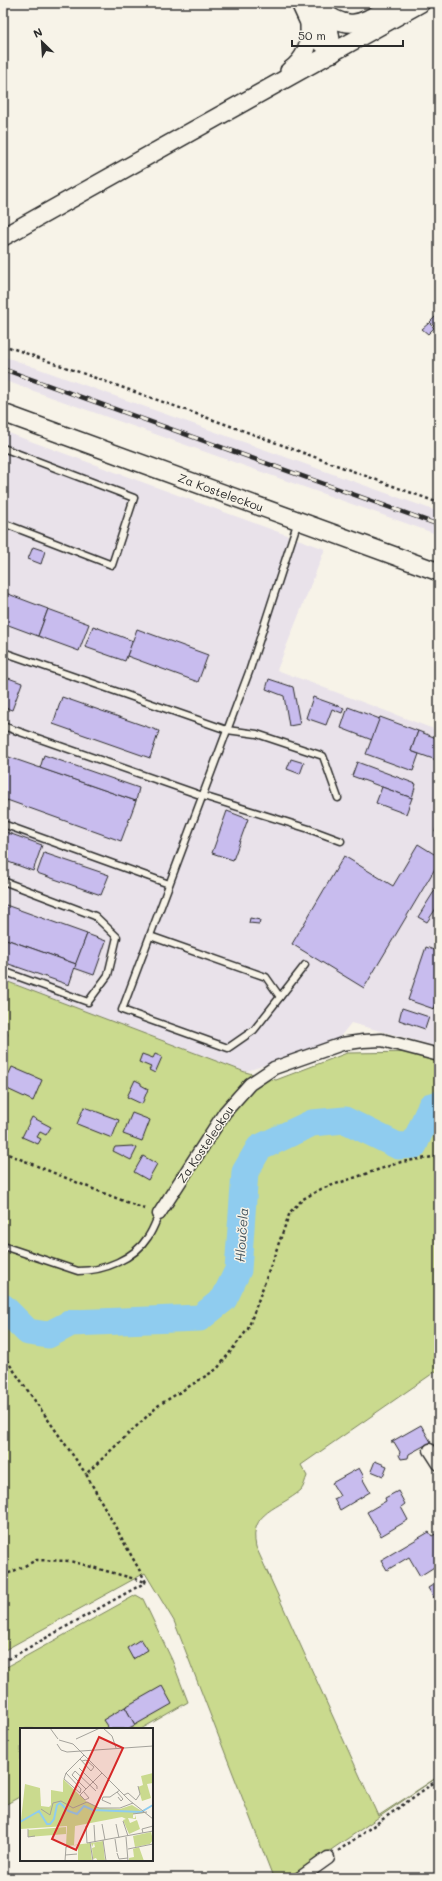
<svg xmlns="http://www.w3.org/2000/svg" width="442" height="1881" font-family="Mali,sans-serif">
	<rect width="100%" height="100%" fill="#f7f3e8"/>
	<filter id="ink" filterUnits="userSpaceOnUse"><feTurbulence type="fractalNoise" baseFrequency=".025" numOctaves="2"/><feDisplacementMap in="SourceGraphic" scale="8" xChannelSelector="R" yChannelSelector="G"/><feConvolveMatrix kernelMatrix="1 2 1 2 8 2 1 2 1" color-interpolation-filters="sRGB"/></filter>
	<g filter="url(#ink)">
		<!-- built -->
		<g fill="#e9e2ea">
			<polygon points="3,356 439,512 439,535 3,380"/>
			<polygon points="3,431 325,549 277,670 439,731 439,1047 351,1023 339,1038 245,1072 3,980"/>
		</g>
		<!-- green -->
		<g fill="#cada8e" stroke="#7a825c">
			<path d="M3,980L245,1072L276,1080L347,1053L422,1052L439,1058V1369L301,1465L307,1476C305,1480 304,1487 301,1490C280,1509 248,1511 256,1547L378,1816L439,1776L290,1878L273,1877L174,1621L145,1573L3,1651Z"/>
			<polygon points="136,1595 143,1599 172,1660 188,1702 141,1729 21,1729 21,1796 3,1806 3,1669"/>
		</g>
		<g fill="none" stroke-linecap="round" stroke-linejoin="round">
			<!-- river -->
			<polyline stroke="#8fccef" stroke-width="27" points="3,1307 28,1332 48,1335 71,1323 200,1318 224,1299 238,1270 245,1172 259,1148 312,1123 345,1120 398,1146 414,1145 431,1106 439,1104"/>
		</g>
		<!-- building -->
		<g fill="#c8bcee" stroke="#2b2b2b">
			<polygon points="436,316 439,318 439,322 435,327 430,322"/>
			<polygon points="429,323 434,328 428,334 422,329"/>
			<polygon points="33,547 45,551 41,564 28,559"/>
			<polygon points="3,592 48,609 38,636 3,623"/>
			<polygon points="48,609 89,624 79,651 38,636"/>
			<polygon points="93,626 133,641 125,661 85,647"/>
			<polygon points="137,629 208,655 198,682 127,656"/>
			<polygon points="3,676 22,683 12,710 3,707"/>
			<polygon points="269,679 293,687 300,724 289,726 284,696 266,689"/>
			<polygon points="62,697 159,731 150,758 53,724"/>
			<polygon points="313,697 344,708 342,713 332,709 326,725 306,718"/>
			<polygon points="348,707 380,719 372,740 341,728"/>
			<polygon points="380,717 418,731 411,751 419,754 413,771 366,754"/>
			<polygon points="418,731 439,739 439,761 411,751"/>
			<polygon points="3,755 136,801 121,841 7,800 3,811"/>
			<polygon points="44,755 139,788 136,801 40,768"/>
			<polygon points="291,759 304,763 300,774 287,769"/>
			<polygon points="357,762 416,784 412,798 352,776"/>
			<polygon points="382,787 412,798 406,814 376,803"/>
			<polygon points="227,811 248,819 233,860 212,853"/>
			<polygon points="439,820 439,833 435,832"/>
			<polygon points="3,831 42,845 33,871 3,860"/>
			<polygon points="418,844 439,857 439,862 364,988 292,944 344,856 393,886"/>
			<polygon points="44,853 109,875 101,895 37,873"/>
			<polygon points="435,890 439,892 439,904 427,922 418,917"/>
			<polygon points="3,904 87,934 76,964 3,938"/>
			<polygon points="250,918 260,920 259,924 249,923"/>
			<polygon points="87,934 106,941 94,975 74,968"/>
			<polygon points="3,938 76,964 69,985 3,962"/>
			<polygon points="426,947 439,952 439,995 434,1009 408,1000"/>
			<polygon points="402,1008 429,1017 425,1029 399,1020"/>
			<polygon points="3,1031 8,1033 4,1043 3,1042"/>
			<polygon points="142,1054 153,1058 155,1054 162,1057 155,1073 149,1070 151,1067 139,1062"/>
			<polygon points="12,1067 42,1080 33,1101 3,1087"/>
			<polygon points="135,1080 141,1083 141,1085 148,1089 142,1104 127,1097"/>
			<polygon points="84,1107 119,1120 112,1138 77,1124"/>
			<polygon points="132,1113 150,1120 142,1141 123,1134"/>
			<polygon points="32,1117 51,1127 46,1135 40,1132 37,1137 41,1139 38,1144 22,1137"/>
			<polygon points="132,1146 137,1148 131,1160 113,1151 115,1147"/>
			<polygon points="143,1156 157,1164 148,1180 134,1172"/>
			<polygon points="421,1425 431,1442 409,1454 408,1458 401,1459 399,1455 400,1452 394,1442 391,1442"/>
			<polygon points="375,1461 387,1466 383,1476 371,1471"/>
			<polygon points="359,1468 364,1477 362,1478 370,1492 340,1510 334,1499 340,1496 332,1483"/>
			<polygon points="398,1491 405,1504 401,1507 408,1520 381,1536 367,1512 386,1501 385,1498"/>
			<polygon points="429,1532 432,1536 439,1532 439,1564 420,1576 409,1557 387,1570 381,1560"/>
			<polygon points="439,1581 439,1606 428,1588"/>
			<polygon points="141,1639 148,1650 133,1659 127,1648"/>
			<polygon points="162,1686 172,1704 135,1725 125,1707"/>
			<polygon points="125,1707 135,1725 127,1729 109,1729 103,1720"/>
		</g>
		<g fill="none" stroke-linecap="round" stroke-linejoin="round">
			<defs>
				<g id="lane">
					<polyline points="3,448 134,498 112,565 3,523"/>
					<polyline points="3,652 227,730 257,734 323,756 338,798"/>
					<polyline points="3,726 203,796 309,829 341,841"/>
					<polyline points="3,824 169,884"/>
					<polyline points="3,881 95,916 117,937 108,975 88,1002 3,971"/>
					<polyline points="150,936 266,977 280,997 254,1030 228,1048 122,1010 249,672 298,521"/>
					<polyline points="280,997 305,965"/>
					<path d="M3,1246L78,1271C104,1271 134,1259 148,1237C153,1230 156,1221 159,1214"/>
				</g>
				<g id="street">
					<polyline points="159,1214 225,1112 250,1084 274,1068 342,1044 363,1041 382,1040 439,1055"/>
					<polyline points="430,1450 439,1464"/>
					<polyline points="300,1878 328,1858"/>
				</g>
				<g id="secondary">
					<polyline points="300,3 316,38 333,53"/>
					<path d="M319,8C351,36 365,20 396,3"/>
					<polyline points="320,9 329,27 333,53"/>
					<path d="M289,71C306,59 310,45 309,25"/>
					<polyline points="3,237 421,3"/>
					<polyline points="3,413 439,572"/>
				</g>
			</defs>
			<!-- lane casing -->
			<use href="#lane" stroke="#2b2b2b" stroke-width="9"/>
			<!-- street casing -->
			<use href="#street" stroke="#2b2b2b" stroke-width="15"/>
			<!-- secondary casing -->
			<use href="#secondary" stroke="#2b2b2b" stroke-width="20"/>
			<!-- path -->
			<g stroke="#2b2b2b" stroke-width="2.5" stroke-dasharray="3 3" stroke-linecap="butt">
				<polyline points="3,345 236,428 439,503"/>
				<polyline points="3,1152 93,1189 147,1210"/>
				<polyline points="3,1355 86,1474"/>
				<polyline points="3,1576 37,1560 70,1561 146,1582"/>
				<polyline points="146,1582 86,1474 159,1405 217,1369 248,1329 290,1212 303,1199 321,1189 401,1162 439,1156"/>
				<polyline points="3,1662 146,1582"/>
				<polyline points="338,1851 439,1779"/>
			</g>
			<!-- lane -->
			<use href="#lane" stroke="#f7f3e8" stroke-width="6"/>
			<!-- street -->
			<use href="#street" stroke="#f7f3e8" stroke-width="12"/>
			<!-- secondary -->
			<use href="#secondary" stroke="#f7f3e8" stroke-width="17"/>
			<defs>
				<polyline id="rail" points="3,369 439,525"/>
			</defs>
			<!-- rail casing -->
			<use href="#rail" stroke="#2b2b2b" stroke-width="4.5"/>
			<!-- rail -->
			<use href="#rail" stroke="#f7f3e8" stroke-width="3" stroke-dasharray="9" stroke-linecap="butt"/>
		</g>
	</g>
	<g text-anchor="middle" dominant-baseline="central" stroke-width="3" stroke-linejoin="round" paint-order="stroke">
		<!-- street labels -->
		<g font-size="12" fill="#2b2b2b" stroke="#f7f3e8">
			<text transform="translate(221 492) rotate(20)">Za Kosteleckou</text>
			<text transform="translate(205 1144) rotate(-56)">Za Kosteleckou</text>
		</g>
		<!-- water labels -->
		<g font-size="13" font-style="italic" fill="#44535c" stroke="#f7f3e8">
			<text transform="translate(241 1235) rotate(-86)">Hloučela</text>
		</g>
	</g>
	<!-- overview -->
	<g transform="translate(20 1728)">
		<rect width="133" height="133" fill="#f7f3e8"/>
		<path d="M133,45V55L127,56L131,70L122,73L118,59L123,57L121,48ZM43,51L67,74L79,80L100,81L112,77L125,85L113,86V90H115L116,87V91L108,90L110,95L117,92L120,101L109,106L103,92L106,91L102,89L55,98L54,117L70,115L72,133H58V117L46,118L47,98L0,101L5,56L20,60L21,78L29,79L31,77V62L43,64ZM46,99V106L8,109V102ZM131,104L133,112L130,116L115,119L113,108ZM83,113L85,133H78L76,130L73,131L72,120L75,119L74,115L72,119L71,115ZM119,119L124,133H109V130L114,129L113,121Z" fill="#cada8e"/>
		<path fill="none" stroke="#8fccef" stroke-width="2" d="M0,94L19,83L27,96H30L34,91L37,77L40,75L48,83L57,86L64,78L73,82L121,84L133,77"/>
		<path fill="none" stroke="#a5a39c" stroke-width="1" d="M30,0L38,11M83,0L92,8L96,20M56,11L80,0M39,12L53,16L109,72L133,91M37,16L41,22L47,24L133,18M60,31L71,43L74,39L66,32L62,33M59,40L77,58V61M46,45L44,51L60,65L61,61L46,45L64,27M66,61L52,47L55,43L76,63M64,64L69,70L65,72L60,67L82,45M97,64L103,71L101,73L98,69M104,67L108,65L116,72L120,66L118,58M91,76L82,72L83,69H90L100,62M21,81L30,87L33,75L41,73L53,80L67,74L79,80H100L113,75M113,86L127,84M103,93L108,108M82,96L85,112M96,96L99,110M74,97L75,114M66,98L67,115L133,103M8,101V109L15,108M123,105L122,101L133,98M106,109L108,133M95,111L97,124M83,112L86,133M70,114L73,133M108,121L133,116M97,125L99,131L108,130M45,127L57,126M45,133L46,119L50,118"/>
		<path fill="#d62828" fill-opacity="0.15" stroke="#d62828" stroke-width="2" d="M79,9L103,20L56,122L32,111Z"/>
		<rect width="133" height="133" fill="none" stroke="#2b2b2b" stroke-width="2"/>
	</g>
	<!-- margin -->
	<rect width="442" height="1881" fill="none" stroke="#f7f3e8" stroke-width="16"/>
	<rect x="8" y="8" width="426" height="1865" fill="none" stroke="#2b2b2b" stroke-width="1.5" filter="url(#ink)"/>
	<!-- north arrow -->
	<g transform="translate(42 42) rotate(335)" stroke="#f7f3e8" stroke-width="3" paint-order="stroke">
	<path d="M0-3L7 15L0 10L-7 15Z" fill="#2b2b2b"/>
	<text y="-6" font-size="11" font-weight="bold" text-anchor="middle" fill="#2b2b2b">N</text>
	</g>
	<!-- scale -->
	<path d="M292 40v6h111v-6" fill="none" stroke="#2b2b2b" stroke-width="2"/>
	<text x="298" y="40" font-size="12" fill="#2b2b2b" stroke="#f7f3e8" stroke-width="3" paint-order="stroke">50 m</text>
</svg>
